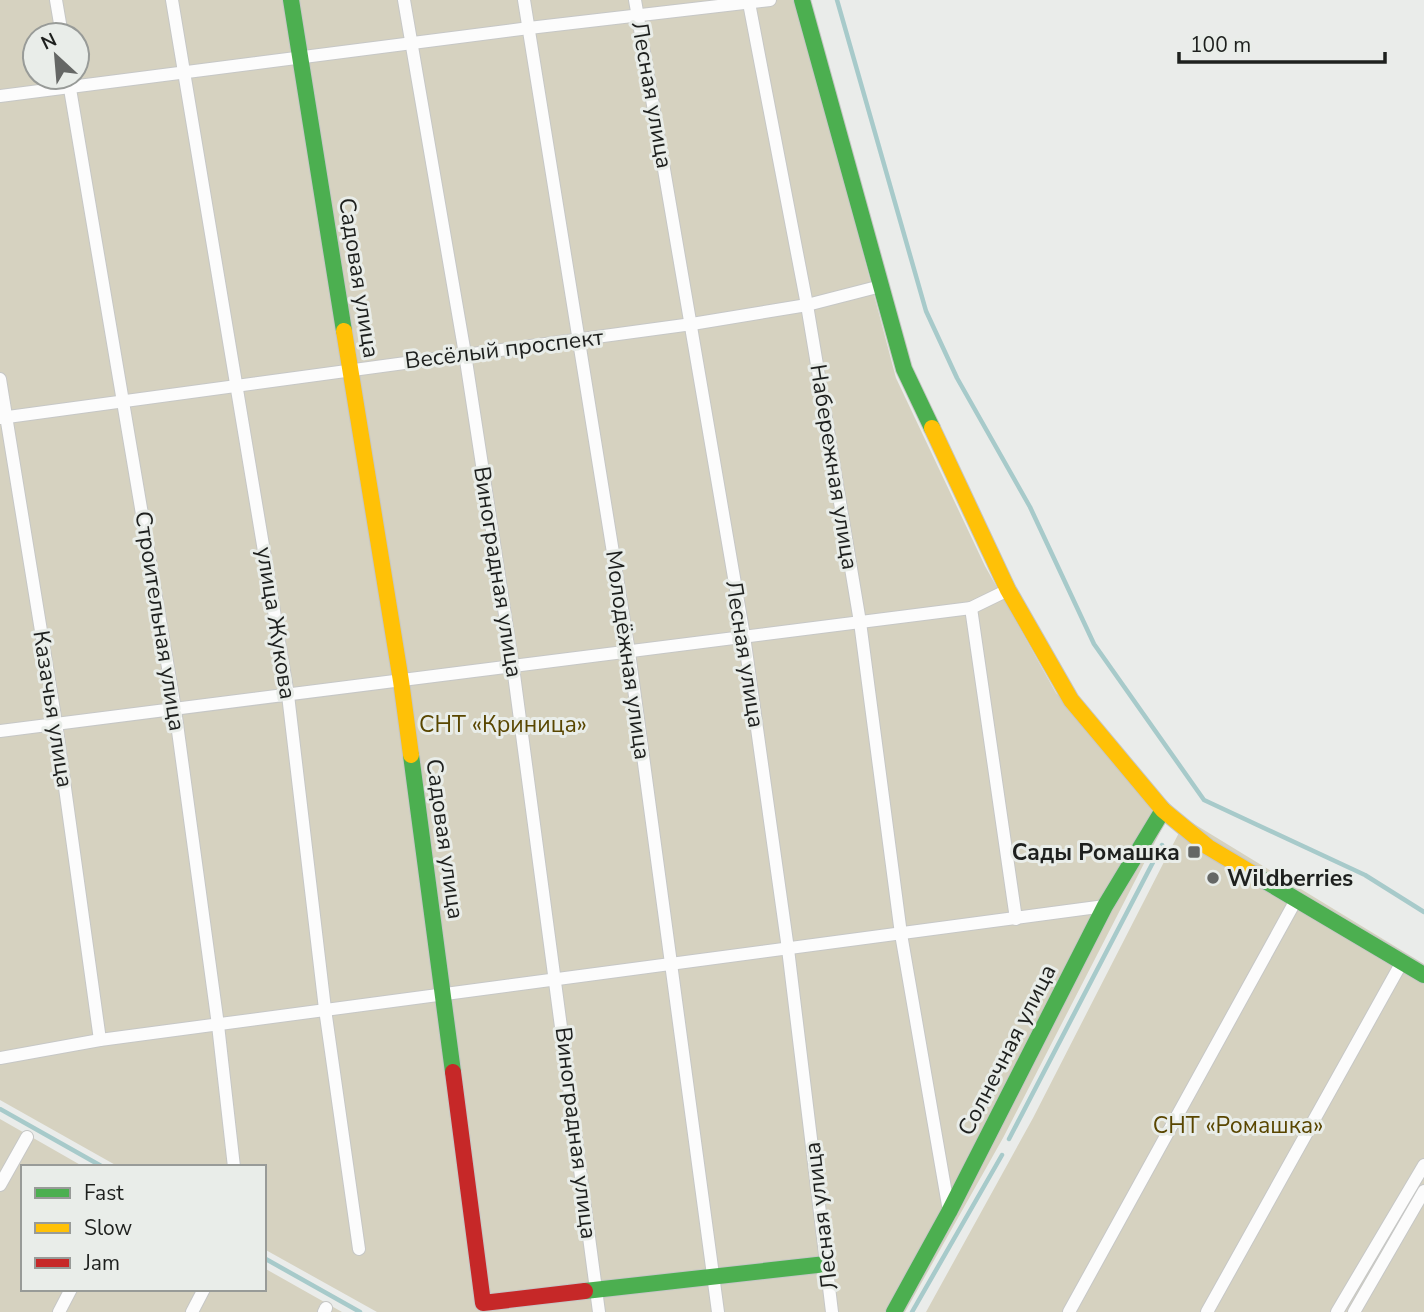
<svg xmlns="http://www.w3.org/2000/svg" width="1424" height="1312" font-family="'Nunito Sans',sans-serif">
	<rect width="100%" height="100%" fill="#eaecea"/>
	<!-- green -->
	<g fill="#d6d2c0" fill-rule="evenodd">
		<path d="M0,0H796L896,378L985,566L1056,693L1173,807L1003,1138L905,1312H377L264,1249V1167H119L0,1100ZM35,35H77V77H35Z"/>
		<polygon points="1186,819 1424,964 1424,1312 926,1312 1033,1118"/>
		<polygon points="0,1119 84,1167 23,1167 23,1289 264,1289 264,1268 342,1312 0,1312"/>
	</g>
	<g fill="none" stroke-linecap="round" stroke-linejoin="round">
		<!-- stream -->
		<g stroke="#a7caca" stroke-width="4.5">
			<polyline points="837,0 926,311 957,378 1030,507 1094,644 1204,800 1365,875 1424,912"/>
			<polyline points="0,1109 103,1167"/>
			<polyline points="1009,1139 1162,845"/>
			<polyline points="264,1258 360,1312"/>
			<polyline points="912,1312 1002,1155"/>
		</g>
		<defs>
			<g id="street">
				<polyline points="56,0 62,35"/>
				<polyline points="172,0 288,695 325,1009 359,1249"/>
				<polyline points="404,0 465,354 513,667 599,1312"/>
				<polyline points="524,0 629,652 718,1312"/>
				<polyline points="635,0 744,636 788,949 832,1312"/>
				<polyline points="749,3 807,305 860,622 901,934 949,1211"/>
				<polyline points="68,77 175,709 218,1025 234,1167"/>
				<polyline points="0,96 529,28 770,0"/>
				<polyline points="0,379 56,723 100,1040"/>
				<polyline points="0,418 692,324 807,305 881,286"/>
				<polyline points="971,608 1016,919"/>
				<polyline points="0,731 971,608 1008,590"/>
				<polyline points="0,1058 100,1040 1105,906"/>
				<polyline points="0,1185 27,1137"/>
				<polyline points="59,1312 71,1289"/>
				<polyline points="192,1312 204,1289"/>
				<polyline points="324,1312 326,1308"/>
				<polyline points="1069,1312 1296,900"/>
				<polyline points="1207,1312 1402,962"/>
				<polyline points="1337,1312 1424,1165"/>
				<polyline points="1354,1312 1424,1191"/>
			</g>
			<g id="fast">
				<polyline points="291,0 344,331"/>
				<polyline points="802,0 904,369 932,428"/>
				<polyline points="411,755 453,1072"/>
				<polyline points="1255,875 1424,975"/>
				<polyline points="585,1291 826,1264"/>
				<polyline points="894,1312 949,1212 1105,906 1163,810"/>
			</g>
			<g id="slow">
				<polyline points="344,331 401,681 411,755"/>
				<polyline points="932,428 1008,590 1071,700 1163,810 1208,847 1255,875"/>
			</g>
			<polyline id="jam" points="453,1072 483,1303 585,1291"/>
		</defs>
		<!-- street casing -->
		<use href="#street" stroke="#c6c7c6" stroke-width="14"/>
		<!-- fast casing -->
		<use href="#fast" stroke="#c6c7c6" stroke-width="18"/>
		<!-- slow casing -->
		<use href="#slow" stroke="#c6c7c6" stroke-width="18"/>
		<!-- jam casing -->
		<use href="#jam" stroke="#c6c7c6" stroke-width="18"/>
		<!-- street -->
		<use href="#street" stroke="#fcfcfc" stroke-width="12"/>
		<!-- fast -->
		<use href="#fast" stroke="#4caf50" stroke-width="16"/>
		<!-- slow -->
		<use href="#slow" stroke="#ffc107" stroke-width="16"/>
		<!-- jam -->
		<use href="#jam" stroke="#c62828" stroke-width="16"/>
	</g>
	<!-- markers -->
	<g fill="#656765" stroke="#e9ede9" stroke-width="2.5">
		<rect x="1187" y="845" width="14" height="14" rx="3.5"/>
		<circle cx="1213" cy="878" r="7"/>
	</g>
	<g text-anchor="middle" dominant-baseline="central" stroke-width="6" stroke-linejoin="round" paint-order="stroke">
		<!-- street labels -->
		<g font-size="23" fill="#1e201e" stroke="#e9ede9">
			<text transform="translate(652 95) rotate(80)">Лесная улица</text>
			<text transform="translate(359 278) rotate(81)">Садовая улица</text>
			<text transform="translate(504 349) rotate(-7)">Весёлый проспект</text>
			<text transform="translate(834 467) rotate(81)">Набережная улица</text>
			<text transform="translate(498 572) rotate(81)">Виноградная улица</text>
			<text transform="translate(160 621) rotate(81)">Строительная улица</text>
			<text transform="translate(276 623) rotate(81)">улица Жукова</text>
			<text transform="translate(745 654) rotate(81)">Лесная улица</text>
			<text transform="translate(628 655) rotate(82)">Молодёжная улица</text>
			<text transform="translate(53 709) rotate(81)">Казачья улица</text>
			<text transform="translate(445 839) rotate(82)">Садовая улица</text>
			<text transform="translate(1007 1050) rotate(-63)">Солнечная улица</text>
			<text transform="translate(576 1133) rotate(83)">Виноградная улица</text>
			<text transform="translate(821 1216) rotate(-97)">Лесная улица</text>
		</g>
		<!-- park labels -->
		<g font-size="23" fill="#594600" stroke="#e9ede9">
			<text x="503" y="724">СНТ «Криница»</text>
			<text x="1238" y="1125">СНТ «Ромашка»</text>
		</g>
		<!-- poi labels -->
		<g font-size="23" font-weight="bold" fill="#1e201e" stroke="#e9ede9" text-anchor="end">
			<text x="1180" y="852">Сады Ромашка</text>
			<text x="1227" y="878" text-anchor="start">Wildberries</text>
		</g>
	</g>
	<!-- legend -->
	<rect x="21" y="1165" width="245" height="126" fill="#e9ede9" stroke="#989b98" stroke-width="2"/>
	<rect x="35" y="1188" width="35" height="10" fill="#4caf50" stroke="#989b98" stroke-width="2"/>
	<text x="84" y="1200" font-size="21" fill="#1e201e">Fast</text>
	<rect x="35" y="1223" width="35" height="10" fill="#ffc107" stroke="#989b98" stroke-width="2"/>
	<text x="84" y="1235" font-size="21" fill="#1e201e">Slow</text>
	<rect x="35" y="1258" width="35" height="10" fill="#c62828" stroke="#989b98" stroke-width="2"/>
	<text x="84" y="1270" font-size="21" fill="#1e201e">Jam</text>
	<!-- north arrow -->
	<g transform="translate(56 56) rotate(334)"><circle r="33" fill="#e9ede9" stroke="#989b98" stroke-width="2"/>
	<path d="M0-5L12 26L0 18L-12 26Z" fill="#656765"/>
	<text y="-10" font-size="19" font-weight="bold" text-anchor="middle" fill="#1e201e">N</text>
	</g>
	<!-- scale -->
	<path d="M1179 52v10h206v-10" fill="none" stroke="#1e201e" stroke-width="3.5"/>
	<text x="1190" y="52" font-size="21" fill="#1e201e" stroke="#e9ede9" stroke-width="5" paint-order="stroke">100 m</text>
</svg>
